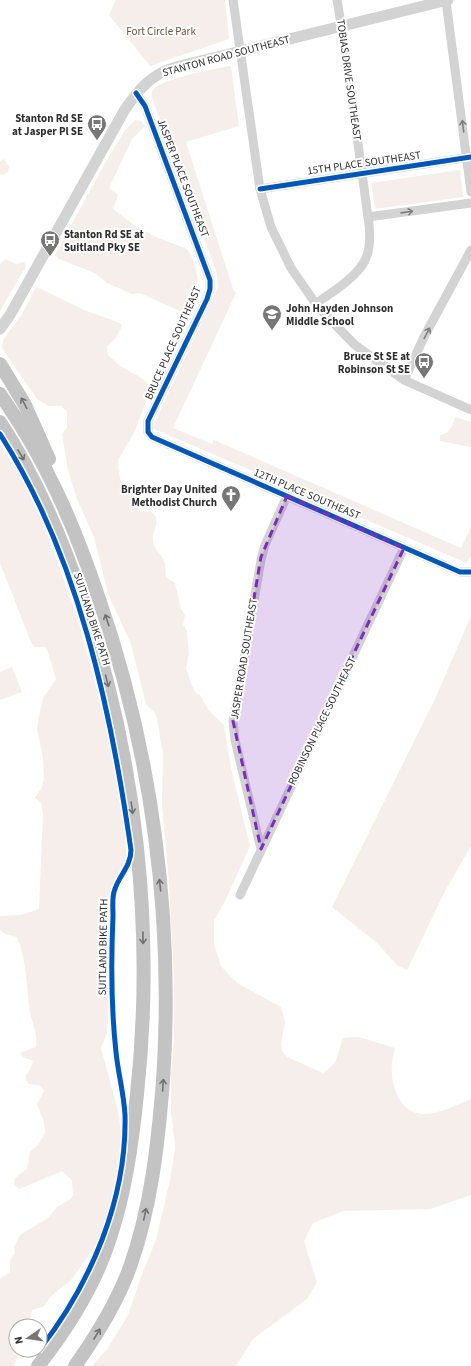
<svg xmlns="http://www.w3.org/2000/svg" width="471" height="1366" font-family="'Source Sans 3',sans-serif">
	<rect width="100%" height="100%" fill="#fff"/>
	<!-- green -->
	<g fill="#f5eeeb">
		<polygon points="116,0 225,0 229,39 150,66 109,15"/>
		<path d="M229,66L231,67L239,126L186,142L233,289L236,293L173,428L212,444L214,440L461,548L471,527V555L467,563L152,428L218,287L217,273L152,98C152,95 151,92 154,89C162,79 214,69 229,66Z"/>
		<path d="M135,120L141,121L145,126L132,139L110,186V189L118,195L113,209L134,225L156,237L187,249C200,268 203,296 184,313L147,296L139,293L132,294L107,283L95,273L59,259L55,255L104,165L125,130Z"/>
		<polygon points="4,159 9,167 8,172 4,175 0,174 0,162"/>
		<polygon points="460,170 463,197 375,209 371,183"/>
		<polygon points="5,259 16,264 24,262 26,266 0,311 0,264"/>
		<path d="M35,288H39L84,310L120,323L122,326L116,338L107,347L108,355L119,365L143,379L151,388L135,431L119,458L118,467L120,479L134,504L140,511L151,512C162,520 153,529 153,538C153,549 160,552 164,561C166,566 165,571 166,577L175,583L181,609L185,615L183,625L187,631L189,654L186,668L192,686L196,693L200,695L209,711L224,725L231,768L250,846L227,897L214,921V944L221,966L237,983L281,1007L285,1022L281,1044L282,1050L287,1057L323,1073L335,1063L343,1038L359,1037L395,1048C387,1069 393,1111 421,1114C438,1115 456,1105 471,1099V1195L430,1209L343,1211L313,1223L304,1241L317,1282L307,1299L253,1339L236,1366H92L108,1348L128,1315L141,1277L156,1240L170,1180L175,1148L171,1111V1076L174,1040V979L169,884L162,804L163,754L157,719L155,713L146,704L131,644L108,594L94,537L77,499L68,470L62,434L67,427V411L61,406H48L37,399L9,359L2,347L3,340L22,314Z"/>
		<polygon points="455,417 471,422 471,447 440,441 440,435 447,433 452,426"/>
		<path d="M0,443L19,473L44,525L78,619L107,728L125,832L126,856L123,869L113,883L108,898L106,973L109,1001L107,1033L101,1048L118,1111L121,1132L119,1164L104,1229L97,1244L71,1280L52,1295L43,1307L32,1310L30,1320L24,1326H16V1330L10,1334L18,1355L14,1366H0V1279L10,1272V1260L15,1253L14,1247L20,1235L48,1218L57,1207L71,1199L73,1195L72,1180L62,1171L19,1189L14,1184L15,1178L27,1169L30,1152L38,1145L45,1133L44,1122L37,1104L44,1091L39,1085L29,1084L26,1080V1075L30,1070L33,1061L23,1057L20,1053L36,1047C38,1034 32,1023 30,1011C26,986 27,960 17,937L5,934L0,930V916L21,915L39,909L43,814L41,803L35,798L42,787L44,779L43,758L37,729L39,716L43,698L56,679L47,649L44,647H34L31,642L0,563Z"/>
		<polygon points="471,616 471,846 445,891 407,970 397,965 376,942 332,907 435,699"/>
		<polygon points="12,667 22,692 0,700 0,672"/>
	</g>
	<g fill="none" stroke-linecap="round" stroke-linejoin="round">
		<!-- minor -->
		<g stroke="#d3d3d3" stroke-width="9">
			<polyline points="233,0 260,189 271,227 291,268 318,307 355,345 404,380 471,410"/>
			<polyline points="446,1 471,192"/>
			<polyline points="136,93 145,106 210,280 210,289 207,299 148,421 148,432 152,437 460,572 471,572"/>
			<polyline points="260,189 471,157"/>
			<polyline points="368,217 471,203"/>
			<path d="M315,304C331,293 359,276 366,258C371,247 370,228 368,217L344,41L337,0"/>
			<polyline points="404,380 425,335 471,250"/>
			<polyline points="261,849 235,740 233,721 261,560 265,545 287,496"/>
			<polyline points="240,895 404,548"/>
		</g>
		<!-- tertiary -->
		<path stroke="#d3d3d3" stroke-width="11" d="M0,329L10,315L124,111C138,90 151,74 176,67L448,0"/>
		<!-- trunk -->
		<g stroke="#c3c3c3" stroke-width="14">
			<polyline points="0,364 25,405 49,459"/>
			<path d="M0,394C45,458 73,522 98,596C152,751 174,917 163,1081C158,1144 151,1208 130,1267C117,1303 97,1335 75,1366"/>
			<path d="M0,422C36,477 61,536 82,598C136,756 155,928 137,1094C132,1144 125,1194 109,1241C94,1287 68,1328 38,1366"/>
		</g>
		<defs>
			<g id="cycleway">
				<polyline points="136,93 145,106 210,280 210,289 207,299 148,421 148,432 152,437 460,572 471,572"/>
				<polyline points="260,189 471,157"/>
				<path d="M0,434C78,555 111,709 131,850C131,867 118,876 114,892C112,899 113,908 113,916C111,961 111,1007 116,1052C118,1073 124,1094 125,1115C127,1199 91,1283 40,1349"/>
			</g>
		</defs>
		<!-- cycleway casing -->
		<use href="#cycleway" stroke="#fff" stroke-width="8"/>
		<!-- cycleway -->
		<use href="#cycleway" stroke="#0057b8" stroke-width="5"/>
	</g>
	<!-- one-way arrows -->
	<defs><path id="oneway-shaft" d="M-6 0H5M1.5-3L5.5 0L1.5 3" fill="none" stroke-width="1.6" stroke-linecap="round" stroke-linejoin="round"/></defs>
	<g stroke="#808080">
		<use href="#oneway-shaft" transform="translate(463 126) rotate(-97)"/>
		<use href="#oneway-shaft" transform="translate(407 212) rotate(-8)"/>
		<use href="#oneway-shaft" transform="translate(427 333) rotate(-62)"/>
	</g>
	<g stroke="#717171">
		<use href="#oneway-shaft" transform="translate(24 403) rotate(-118)"/>
		<use href="#oneway-shaft" transform="translate(21 455) rotate(59)"/>
		<use href="#oneway-shaft" transform="translate(107 620) rotate(-108)"/>
		<use href="#oneway-shaft" transform="translate(107 681) rotate(76)"/>
		<use href="#oneway-shaft" transform="translate(132 808) rotate(82)"/>
		<use href="#oneway-shaft" transform="translate(160 885) rotate(-96)"/>
		<use href="#oneway-shaft" transform="translate(143 938) rotate(89)"/>
		<use href="#oneway-shaft" transform="translate(163 1085) rotate(-86)"/>
		<use href="#oneway-shaft" transform="translate(145 1214) rotate(-78)"/>
		<use href="#oneway-shaft" transform="translate(97 1334) rotate(-59)"/>
	</g>
	<!-- marked area -->
	<path fill="#7b2cbf" fill-opacity="0.2" stroke="#7b2cbf" stroke-width="3" stroke-dasharray="8 5" stroke-linejoin="round" d="M287,496L404,548L261,849L233,721L261,557Z"/>
	<!-- icons -->
	<defs>
		<symbol id="bus-pin" viewBox="-11 -11 22 30"><path d="M0 17L-7.5 6A9.5 9.5 0 1 1 7.5 6Z" fill="#777" stroke="#fff"/><path d="M-5-6H5V4H4V6H2V4H-2V6H-4V4H-5ZM-3.5-4V0h7V-4ZM-3.5 1.2v1.5H-2V1.2ZM2 1.2v1.5H3.5V1.2Z" fill="#fff"/></symbol>
		<symbol id="school-pin" viewBox="-11 -11 22 30"><path d="M0 17L-7.5 6A9.5 9.5 0 1 1 7.5 6Z" fill="#777" stroke="#fff"/><path d="M0-5L7-2L0 1L-7-2ZM-4 1L0 2.5L4 1V4Q0 6-4 4Z" fill="#fff"/></symbol>
		<symbol id="church-pin" viewBox="-11 -11 22 30"><path d="M0 17L-7.5 6A9.5 9.5 0 1 1 7.5 6Z" fill="#777" stroke="#fff"/><path d="M-1.2-6h2.4v3.5h3.3v2.4h-3.3V6h-2.4V-.1h-3.3v-2.4h3.3Z" fill="#fff"/></symbol>
	</defs>
	<g fill-rule="evenodd">
		<use href="#bus-pin" x="86" y="113" width="22" height="30"/>
		<use href="#bus-pin" x="39" y="229" width="22" height="30"/>
		<use href="#school-pin" x="261" y="303" width="22" height="30"/>
		<use href="#bus-pin" x="413" y="351" width="22" height="30"/>
		<use href="#church-pin" x="220" y="484" width="22" height="30"/>
	</g>
	<g text-anchor="middle" dominant-baseline="central" stroke-width="4" stroke-linejoin="round" paint-order="stroke">
		<!-- park labels -->
		<g font-size="11" fill="#6e5037" stroke="#fff">
			<text x="161" y="31">Fort Circle Park</text>
		</g>
		<!-- street labels -->
		<g font-size="11" fill="#2e2e2e" stroke="#fff">
			<text transform="translate(226 56) rotate(-15)">STANTON ROAD SOUTHEAST</text>
			<text transform="translate(349 80) rotate(82)">TOBIAS DRIVE SOUTHEAST</text>
			<text transform="translate(364 163) rotate(-8)">15TH PLACE SOUTHEAST</text>
			<text transform="translate(183 178) rotate(69)">JASPER PLACE SOUTHEAST</text>
			<text transform="translate(173 343) rotate(-66)">BRUCE PLACE SOUTHEAST</text>
			<text transform="translate(307 494) rotate(23)">12TH PLACE SOUTHEAST</text>
			<text transform="translate(92 619) rotate(72)">SUITLAND BIKE PATH</text>
			<text transform="translate(244 659) rotate(-81)">JASPER ROAD SOUTHEAST</text>
			<text transform="translate(322 721) rotate(-64)">ROBINSON PLACE SOUTHEAST</text>
			<text transform="translate(103 947) rotate(-89)">SUITLAND BIKE PATH</text>
		</g>
		<!-- poi labels -->
		<g font-size="11" font-weight="bold" fill="#2e2e2e" stroke="#fff" text-anchor="end">
			<text x="83" y="118">Stanton Rd SE<tspan x="83" dy="13">at Jasper Pl SE</tspan></text>
			<text x="64" y="234" text-anchor="start">Stanton Rd SE at<tspan x="64" dy="13">Suitland Pky SE</tspan></text>
			<text x="286" y="308" text-anchor="start">John Hayden Johnson<tspan x="286" dy="13">Middle School</tspan></text>
			<text x="410" y="356">Bruce St SE at<tspan x="410" dy="13">Robinson St SE</tspan></text>
			<text x="217" y="489">Brighter Day United<tspan x="217" dy="13">Methodist Church</tspan></text>
		</g>
	</g>
	<!-- north arrow -->
	<g transform="translate(28 1338) rotate(257)"><circle r="19" fill="#ffffff" stroke="#ababab"/>
	<path d="M0-3L7 15L0 10L-7 15Z" fill="#777777"/>
	<text y="-6" font-size="11" font-weight="bold" text-anchor="middle" fill="#2e2e2e">N</text>
	</g>
</svg>
